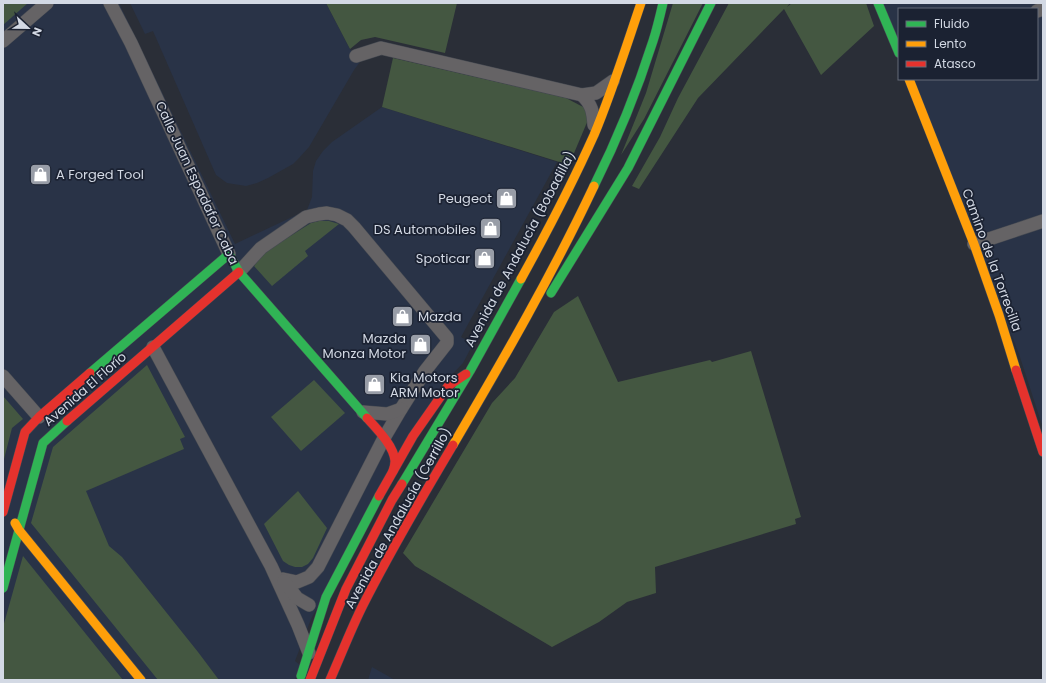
<svg xmlns="http://www.w3.org/2000/svg" width="1046" height="683" font-family="Poppins,sans-serif">
	<rect width="100%" height="100%" fill="#2a2e37"/>
	<!-- built -->
	<g fill="#293347">
		<polygon points="19,3 119,3 235,244 307,210 312,197 313,171 316,161 323,151 332,142 382,107 557,162 461,337 473,344 463,363 441,386 311,619 295,661 300,665 295,680 3,680 3,17"/>
		<polygon points="130,3 326,3 350,49 360,62 354,70 309,147 299,158 293,164 268,178 257,183 246,186 227,183 216,175 153,31 145,34"/>
		<polygon points="882,3 1043,3 1043,428 1019,354 913,79 1037,79 1037,9 899,9 899,44"/>
		<polygon points="372,667 395,680 368,680"/>
	</g>
	<!-- green -->
	<g fill="#445741">
		<polygon points="3,3 28,3 3,25"/>
		<polygon points="326,3 457,3 445,53 375,37 361,40 350,49"/>
		<polygon points="673,3 703,3 644,119 621,155 646,93"/>
		<polygon points="729,3 790,3 787,7 792,3 866,3 874,26 821,75 784,9 698,98 639,189 632,186 660,137 678,98"/>
		<polygon points="393,58 566,98 585,108 588,120 569,165 382,107"/>
		<polygon points="319,221 329,221 339,224 305,251 308,256 272,286 254,266 265,252 311,223"/>
		<polygon points="578,296 618,382 710,360 712,362 751,351 801,517 795,519 796,524 655,567 656,593 627,602 599,622 552,647 415,566 403,553 492,403 515,378 554,312"/>
		<polygon points="147,365 185,437 180,439 184,449 86,491 109,546 122,557 198,652 219,680 158,680 31,523 53,447"/>
		<polygon points="314,380 345,413 301,451 271,417"/>
		<polygon points="3,396 23,419 12,428 3,463"/>
		<polygon points="298,491 327,528 313,558 308,564 302,567 295,567 289,565 283,561 264,524"/>
		<polygon points="23,556 123,680 3,680 3,627"/>
	</g>
	<g fill="none" stroke-linecap="round" stroke-linejoin="round">
		<defs>
			<g id="street">
				<polyline points="110,3 131,43 229,254"/>
				<polyline points="1037,11 1043,9"/>
				<polyline points="3,41 47,3"/>
				<polyline points="356,56 381,48 582,95 596,93 613,81"/>
				<path d="M582,95C592,105 593,112 594,125"/>
				<polyline points="974,244 1043,221"/>
				<polyline points="239,272 261,248 306,217 319,214 327,213 337,215 347,220 354,227 447,338 447,343 425,371 401,409 384,438 318,567 309,577 297,582 283,579"/>
				<polyline points="153,347 271,566 298,625 309,653"/>
				<polyline points="3,376 39,417"/>
				<polyline points="363,412 387,414 401,409"/>
				<polyline points="284,581 297,598 309,605"/>
			</g>
			<g id="fast">
				<polyline points="878,3 899,53"/>
				<path d="M594,186C617,140 637,91 653,41C657,29 660,16 663,3"/>
				<polyline points="551,293 628,168 711,3"/>
				<polyline points="90,373 229,254 239,272 367,418"/>
				<polyline points="402,484 470,371 521,279"/>
				<polyline points="3,588 43,443 67,421"/>
				<polyline points="301,676 326,597 379,496"/>
			</g>
			<g id="slow">
				<polyline points="909,79 974,244 999,315 1016,370"/>
				<path d="M521,279C547,232 572,184 594,135C612,92 626,47 641,3"/>
				<path d="M453,445C503,360 552,275 594,186"/>
				<polyline points="15,523 19,530 141,680"/>
			</g>
			<g id="jam">
				<polyline points="1016,370 1043,452"/>
				<path d="M367,418C377,429 394,446 395,461C395,464 394,468 393,471"/>
				<polyline points="67,421 239,272"/>
				<polyline points="379,496 413,436 448,386 466,374"/>
				<polyline points="3,512 25,432 39,417 90,373"/>
				<polyline points="310,680 346,589 392,500 402,484"/>
				<path d="M330,680C341,655 351,629 363,605C391,550 422,497 453,445"/>
			</g>
		</defs>
		<!-- street casing -->
		<use href="#street" stroke="#464a52" stroke-width="14"/>
		<!-- fast casing -->
		<use href="#fast" stroke="#464a52" stroke-width="10"/>
		<!-- slow casing -->
		<use href="#slow" stroke="#464a52" stroke-width="10"/>
		<!-- jam casing -->
		<use href="#jam" stroke="#464a52" stroke-width="10"/>
		<!-- street -->
		<use href="#street" stroke="#656365" stroke-width="13"/>
		<!-- fast -->
		<use href="#fast" stroke="#30b455" stroke-width="9"/>
		<!-- slow -->
		<use href="#slow" stroke="#ff9f0a" stroke-width="9"/>
		<!-- jam -->
		<use href="#jam" stroke="#e5322d" stroke-width="9"/>
	</g>
	<!-- icons -->
	<defs>
		<symbol id="shop-square" viewBox="-11 -11 22 22"><rect x="-9" y="-9" width="18" height="18" rx="4" fill="#989da7" stroke="#1b2232"/><path d="M-5-2.5h2.3a2.7 3.5 0 0 1 5.4 0H5L5.5 6h-11ZM-1.5-2.5h3a1.5 2.3 0 0 0-3 0Z" fill="#fff"/></symbol>
	</defs>
	<g fill-rule="evenodd">
		<use href="#shop-square" x="28" y="162" width="25" height="25"/>
		<use href="#shop-square" x="494" y="186" width="25" height="25"/>
		<use href="#shop-square" x="478" y="216" width="25" height="25"/>
		<use href="#shop-square" x="472" y="246" width="25" height="25"/>
		<use href="#shop-square" x="390" y="304" width="25" height="25"/>
		<use href="#shop-square" x="408" y="332" width="25" height="25"/>
		<use href="#shop-square" x="362" y="372" width="25" height="25"/>
	</g>
	<g text-anchor="middle" dominant-baseline="central" stroke-width="3.5" stroke-linejoin="round" paint-order="stroke">
		<!-- poi labels -->
		<g font-size="13" fill="#d3d9e4" stroke="#1b2232" text-anchor="end">
			<text x="56" y="174" text-anchor="start">A Forged Tool</text>
			<text x="492" y="198">Peugeot</text>
			<text x="476" y="229">DS Automobiles</text>
			<text x="470" y="258">Spoticar</text>
			<text x="418" y="316" text-anchor="start">Mazda</text>
			<text x="406" y="338">Mazda<tspan x="406" dy="15">Monza Motor</tspan></text>
			<text x="390" y="377" text-anchor="start">Kia Motors<tspan x="390" dy="15">ARM Motor</tspan></text>
		</g>
		<!-- street labels -->
		<g font-size="13" fill="#d3d9e4" stroke="#1b2232">
			<text transform="translate(197 183) rotate(65)">Calle Juan Espadafor Caba</text>
			<text transform="translate(520 249) rotate(-62)">Avenida de Andalucía (Bobadilla)</text>
			<text transform="translate(992 260) rotate(70)">Camino de la Torrecilla</text>
			<text transform="translate(85 389) rotate(-41)">Avenida El Florío</text>
			<text transform="translate(398 518) rotate(-61)">Avenida de Andalucía (Cerrillo)</text>
		</g>
	</g>
	<!-- border -->
	<rect width="1046" height="683" fill="none" stroke="#d3d9e4" stroke-width="8"/>
	<!-- legend -->
	<rect x="898" y="8" width="140" height="72" fill="#1b2232" stroke="#656b79"/>
	<rect x="906" y="21" width="20" height="6" fill="#30b455" stroke="#656b79"/>
	<text x="934" y="28" font-size="12" fill="#d3d9e4">Fluido</text>
	<rect x="906" y="41" width="20" height="6" fill="#ff9f0a" stroke="#656b79"/>
	<text x="934" y="48" font-size="12" fill="#d3d9e4">Lento</text>
	<rect x="906" y="61" width="20" height="6" fill="#e5322d" stroke="#656b79"/>
	<text x="934" y="68" font-size="12" fill="#d3d9e4">Atasco</text>
	<!-- north arrow -->
	<g transform="translate(28 28) rotate(112)" stroke="#1b2232" stroke-width="3" paint-order="stroke">
	<path d="M0-3L7 15L0 10L-7 15Z" fill="#d3d9e4"/>
	<text y="-6" font-size="11" font-weight="bold" text-anchor="middle" fill="#d3d9e4">N</text>
	</g>
</svg>
